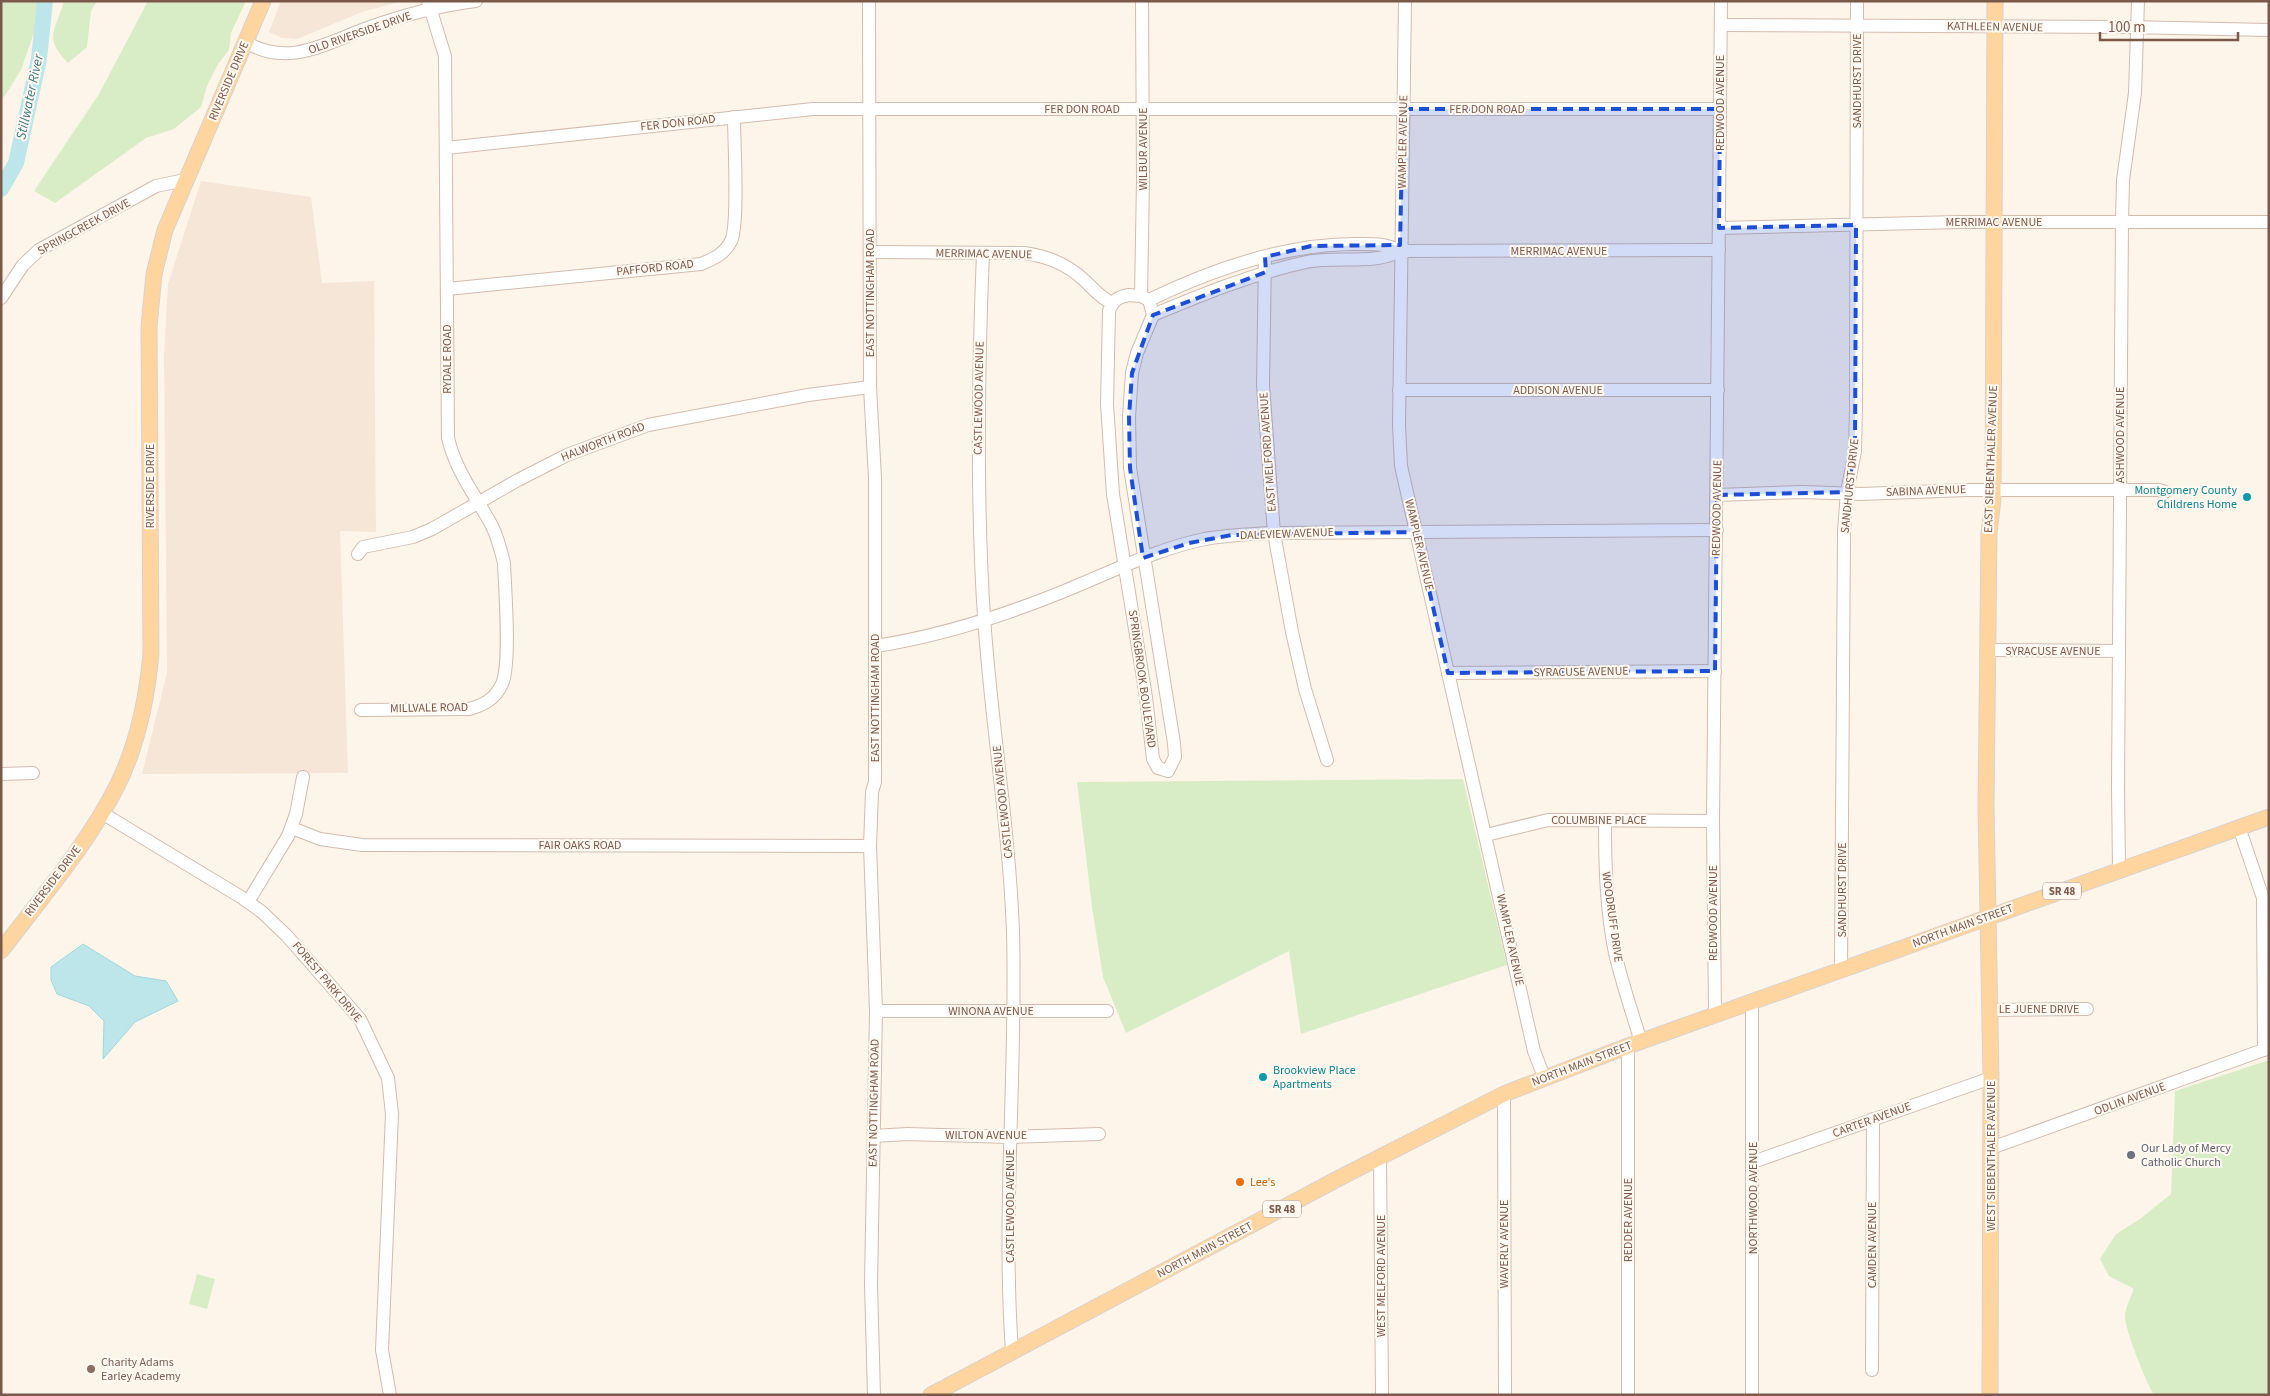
<svg xmlns="http://www.w3.org/2000/svg" width="2270" height="1396" font-family="'Source Sans 3',sans-serif">
	<rect width="100%" height="100%" fill="#fef5ea"/>
	<!-- residential -->
	<g fill="#f6e6d7">
		<polygon points="281,1 403,1 362,12 297,39 282,38 269,32"/>
		<polygon points="201,181 311,197 322,283 374,281 376,532 340,531 348,773 142,774 167,673 164,354 168,284"/>
	</g>
	<!-- green -->
	<g fill="#d8edc6">
		<polygon points="1,1 37,1 35,30 21,70 1,102"/>
		<path d="M64,1H97L91,11L87,47L68,63C43,36 55,33 64,1Z"/>
		<polygon points="148,1 246,1 231,33 229,50 218,64 207,86 201,107 174,129 146,138 55,203 34,191 99,94"/>
		<polygon points="1463,779 1507,965 1301,1034 1289,951 1126,1033 1103,977 1092,907 1077,782"/>
		<path d="M2269,1060V1395H2154C2146,1382 2124,1328 2125,1315C2126,1306 2131,1297 2134,1289L2109,1276L2100,1259L2116,1234L2140,1219L2171,1194L2175,1091Z"/>
		<polygon points="197,1274 215,1279 207,1309 189,1304"/>
	</g>
	<!-- water -->
	<polygon fill="#bce6ea" stroke="#a1d7dc" points="83,944 135,976 166,981 178,1001 135,1022 103,1059 104,1021 89,1006 57,994 51,980 51,967"/>
	<g fill="none" stroke-linecap="round" stroke-linejoin="round">
		<!-- river -->
		<polyline stroke="#bce6ea" stroke-width="16" points="1,189 16,163 39,59 45,1"/>
		<defs>
			<g id="minor">
				<polyline points="869,1 870,387 875,478 875,782 872,792 870,846 876,1011 871,1284 874,1395"/>
				<polyline points="1405,1 1399,425 1401,466 1534,1051 1544,1077"/>
				<polyline points="1721,25 2128,27 2269,30"/>
				<path d="M246,42C290,70 333,39 376,25C408,14 442,5 476,1"/>
				<polyline points="446,148 813,109 1720,109"/>
				<polyline points="1719,228 1958,222 2269,222"/>
				<path d="M870,252L1024,253C1047,256 1067,264 1084,280C1094,289 1099,297 1112,303"/>
				<path d="M983,253C978,375 976,495 984,617C991,722 1009,826 1013,931C1017,1071 1002,1211 1012,1351"/>
				<polyline points="1265,257 1263,385 1274,533 1292,632 1305,689 1327,760"/>
				<path d="M447,289L701,264C713,259 725,254 731,241C739,226 734,140 734,117"/>
				<path d="M1129,295L1141,296L1149,300L1153,315L1137,353L1132,373L1129,417L1130,468L1174,743L1175,757L1168,771L1158,768L1153,759L1146,697L1113,494L1107,404L1109,311C1113,300 1118,297 1129,295Z"/>
				<polyline points="1141,296 1143,180 1142,1"/>
				<polyline points="1,298 23,265 39,250 156,186 185,180"/>
				<path d="M1149,300C1213,269 1284,244 1355,244C1372,244 1385,243 1400,251L1719,250"/>
				<path d="M1153,315C1203,294 1252,274 1306,262C1335,256 1376,265 1400,251"/>
				<polyline points="1399,390 1718,390"/>
				<polyline points="1717,495 1802,492 1861,494 1966,490 2159,490 2165,492"/>
				<polyline points="358,554 363,547 413,537 432,529 518,480 567,455 648,425 808,395 870,387"/>
				<path d="M876,646C939,636 1003,616 1062,592C1109,573 1156,549 1205,539C1228,535 1251,534 1274,533L1717,530"/>
				<polyline points="1988,650 2119,651"/>
				<polyline points="1448,673 1715,671"/>
				<path d="M361,710L469,709C484,705 495,699 502,684C511,664 505,589 504,563C501,551 498,538 492,526C476,496 456,472 448,438L445,56L428,1"/>
				<polyline points="1,774 33,773"/>
				<polyline points="102,813 241,897 262,912 287,936 360,1019 388,1078 392,1114 382,1350 390,1395"/>
				<path d="M1605,820C1605,865 1606,909 1615,953C1622,983 1632,1012 1641,1042"/>
				<polyline points="2239,827 2263,898 2264,1050"/>
				<polyline points="292,828 320,839 362,845 870,846"/>
				<polyline points="1486,835 1548,820 1713,821"/>
				<polyline points="2119,870 2118,788 2122,221 2123,180 2135,93 2138,1"/>
				<polyline points="248,902 288,836 296,814 303,777"/>
				<polyline points="1841,970 1844,531 1847,492 1855,451 1856,410 1857,1"/>
				<polyline points="1752,1002 1752,1395"/>
				<polyline points="1991,1010 2087,1009"/>
				<polyline points="876,1011 1107,1011"/>
				<polyline points="1715,1015 1713,821 1721,1"/>
				<polyline points="1628,1046 1628,1395"/>
				<polyline points="1504,1094 1505,1395"/>
				<polyline points="874,1136 907,1134 1010,1137 1099,1134"/>
				<polyline points="1991,1148 2269,1048"/>
				<polyline points="1380,1157 1382,1395"/>
				<polyline points="1753,1162 1991,1078"/>
				<polyline points="1872,1370 1873,1119"/>
			</g>
			<g id="major">
				<path d="M1,951C41,898 88,844 117,786C138,744 147,699 151,653L149,327L154,274L165,230L263,1"/>
				<polyline points="931,1395 1345,1175 1504,1094 1628,1046 2269,817"/>
				<polyline points="1990,1395 1991,1078 1986,807 1989,533 1993,499 1995,1"/>
			</g>
		</defs>
		<!-- minor casing -->
		<use href="#minor" stroke="#d2bbad" stroke-width="14"/>
		<!-- major casing -->
		<use href="#major" stroke="#dad1cc" stroke-width="17"/>
		<!-- minor -->
		<use href="#minor" stroke="#fff" stroke-width="12"/>
		<!-- major -->
		<use href="#major" stroke="#ffd59f" stroke-width="15"/>
	</g>
	<!-- marked area -->
	<path fill="#1d4ed8" fill-opacity="0.2" stroke="#1d4ed8" stroke-width="4" stroke-dasharray="10 6" stroke-linejoin="round" d="M1403,109H1720L1719,228L1856,225L1855,451L1847,492L1717,495L1715,671L1448,673L1416,532L1232,535L1189,543L1143,558L1130,468L1129,417L1132,373L1153,315L1266,272L1265,257L1311,246L1400,245Z"/>
	<!-- markers -->
	<g fill="#0f9aa8" stroke="#fff9f1" stroke-width="2">
		<circle cx="2247" cy="497" r="5"/>
		<circle cx="1263" cy="1077" r="5"/>
	</g>
	<circle fill="#6b7280" stroke="#fff9f1" stroke-width="2" cx="2131" cy="1155" r="5"/>
	<circle fill="#e8710a" stroke="#fff9f1" stroke-width="2" cx="1240" cy="1182" r="5"/>
	<circle fill="#8d6e63" stroke="#fff9f1" stroke-width="2" cx="91" cy="1369" r="5"/>
	<g text-anchor="middle" dominant-baseline="central" stroke-width="4" stroke-linejoin="round" paint-order="stroke">
		<!-- shield labels -->
		<g fill="#fff9f1" stroke="#a3897c" stroke-width="1">
			<rect x="2043" y="882.5" width="38" height="17" rx="4"/>
			<rect x="1263" y="1200.5" width="38" height="17" rx="4"/>
		</g>
		<g font-size="11" font-weight="bold" fill="#7b594a">
			<text x="2062" y="891">SR 48</text>
			<text x="1282" y="1209">SR 48</text>
		</g>
		<!-- street labels -->
		<g font-size="12" fill="#7b594a" stroke="#fff9f1">
			<text transform="translate(1995 27) rotate(1)">KATHLEEN AVENUE</text>
			<text transform="translate(360 33) rotate(-19)">OLD RIVERSIDE DRIVE</text>
			<text transform="translate(229 81) rotate(-67)">RIVERSIDE DRIVE</text>
			<text transform="translate(1857 81) rotate(-90)">SANDHURST DRIVE</text>
			<text transform="translate(1720 103) rotate(-90)">REDWOOD AVENUE</text>
			<text x="1082" y="109">FER DON ROAD</text>
			<text x="1487" y="109">FER DON ROAD</text>
			<text transform="translate(678 123) rotate(-6)">FER DON ROAD</text>
			<text transform="translate(1403 142) rotate(-89)">WAMPLER AVENUE</text>
			<text transform="translate(1143 149) rotate(-90)">WILBUR AVENUE</text>
			<text x="1994" y="222">MERRIMAC AVENUE</text>
			<text transform="translate(84 227) rotate(-29)">SPRINGCREEK DRIVE</text>
			<text x="1559" y="251">MERRIMAC AVENUE</text>
			<text transform="translate(984 254) rotate(1)">MERRIMAC AVENUE</text>
			<text transform="translate(655 268) rotate(-6)">PAFFORD ROAD</text>
			<text transform="translate(870 293) rotate(-90)">EAST NOTTINGHAM ROAD</text>
			<text transform="translate(447 359) rotate(-90)">RYDALE ROAD</text>
			<text x="1558" y="390">ADDISON AVENUE</text>
			<text transform="translate(979 398) rotate(-89)">CASTLEWOOD AVENUE</text>
			<text transform="translate(2120 435) rotate(-90)">ASHWOOD AVENUE</text>
			<text transform="translate(603 442) rotate(-21)">HALWORTH ROAD</text>
			<text transform="translate(1268 452) rotate(-94)">EAST MELFORD AVENUE</text>
			<text transform="translate(1991 459) rotate(-88)">EAST SIEBENTHALER AVENUE</text>
			<text transform="translate(150 486) rotate(-90)">RIVERSIDE DRIVE</text>
			<text transform="translate(1850 486) rotate(-84)">SANDHURST DRIVE</text>
			<text transform="translate(1926 491) rotate(-2)">SABINA AVENUE</text>
			<text transform="translate(1717 508) rotate(-89)">REDWOOD AVENUE</text>
			<text transform="translate(1287 534) rotate(-2)">DALEVIEW AVENUE</text>
			<text transform="translate(1419 545) rotate(77)">WAMPLER AVENUE</text>
			<text x="2053" y="651">SYRACUSE AVENUE</text>
			<text transform="translate(1581 672) rotate(-1)">SYRACUSE AVENUE</text>
			<text transform="translate(1142 679) rotate(82)">SPRINGBROOK BOULEVARD</text>
			<text transform="translate(875 698) rotate(-90)">EAST NOTTINGHAM ROAD</text>
			<text transform="translate(429 708) rotate(-1)">MILLVALE ROAD</text>
			<text transform="translate(1003 802) rotate(-96)">CASTLEWOOD AVENUE</text>
			<text x="1599" y="820">COLUMBINE PLACE</text>
			<text x="580" y="845">FAIR OAKS ROAD</text>
			<text transform="translate(53 881) rotate(-53)">RIVERSIDE DRIVE</text>
			<text transform="translate(1842 890) rotate(-90)">SANDHURST DRIVE</text>
			<text transform="translate(1713 913) rotate(-90)">REDWOOD AVENUE</text>
			<text transform="translate(1612 917) rotate(82)">WOODRUFF DRIVE</text>
			<text transform="translate(1963 926) rotate(-20)">NORTH MAIN STREET</text>
			<text transform="translate(1510 940) rotate(78)">WAMPLER AVENUE</text>
			<text transform="translate(327 982) rotate(50)">FOREST PARK DRIVE</text>
			<text x="2039" y="1009">LE JUENE DRIVE</text>
			<text x="991" y="1011">WINONA AVENUE</text>
			<text transform="translate(1582 1064) rotate(-21)">NORTH MAIN STREET</text>
			<text transform="translate(2130 1099) rotate(-20)">ODLIN AVENUE</text>
			<text transform="translate(874 1103) rotate(-89)">EAST NOTTINGHAM ROAD</text>
			<text transform="translate(1872 1120) rotate(-20)">CARTER AVENUE</text>
			<text x="986" y="1135">WILTON AVENUE</text>
			<text transform="translate(1991 1156) rotate(-90)">WEST SIEBENTHALER AVENUE</text>
			<text transform="translate(1753 1198) rotate(-90)">NORTHWOOD AVENUE</text>
			<text transform="translate(1010 1206) rotate(-90)">CASTLEWOOD AVENUE</text>
			<text transform="translate(1628 1220) rotate(-90)">REDDER AVENUE</text>
			<text transform="translate(1504 1244) rotate(-90)">WAVERLY AVENUE</text>
			<text transform="translate(1872 1245) rotate(-90)">CAMDEN AVENUE</text>
			<text transform="translate(1205 1250) rotate(-28)">NORTH MAIN STREET</text>
			<text transform="translate(1381 1276) rotate(-90)">WEST MELFORD AVENUE</text>
		</g>
		<!-- culture labels -->
		<g font-size="12" fill="#0d838f" stroke="#fff9f1" text-anchor="end">
			<text x="2237" y="490">Montgomery County<tspan x="2237" dy="14">Childrens Home</tspan></text>
			<text x="1273" y="1070" text-anchor="start">Brookview Place<tspan x="1273" dy="14">Apartments</tspan></text>
		</g>
		<!-- worship labels -->
		<g font-size="12" fill="#5b616d" stroke="#fff9f1" text-anchor="start">
			<text x="2141" y="1148">Our Lady of Mercy<tspan x="2141" dy="14">Catholic Church</tspan></text>
		</g>
		<!-- food labels -->
		<g font-size="12" fill="#c56008" stroke="#fff9f1" text-anchor="start">
			<text x="1250" y="1182">Lee's</text>
		</g>
		<!-- education labels -->
		<g font-size="12" fill="#785e54" stroke="#fff9f1" text-anchor="start">
			<text x="101" y="1362">Charity Adams<tspan x="101" dy="14">Earley Academy</tspan></text>
		</g>
		<!-- water labels -->
		<g font-size="14" font-style="italic" fill="#3c7a81" stroke="#fff9f1">
			<text transform="translate(30 97) rotate(-78)">Stillwater River</text>
		</g>
	</g>
	<!-- border -->
	<rect width="2270" height="1396" fill="none" stroke="#7b594a" stroke-width="5"/>
	<!-- scale -->
	<path d="M2100 32v8h138v-8" fill="none" stroke="#7b594a" stroke-width="2.5"/>
	<text x="2108" y="32" font-size="15" fill="#7b594a" stroke="#fff9f1" stroke-width="4" paint-order="stroke">100 m</text>
</svg>
